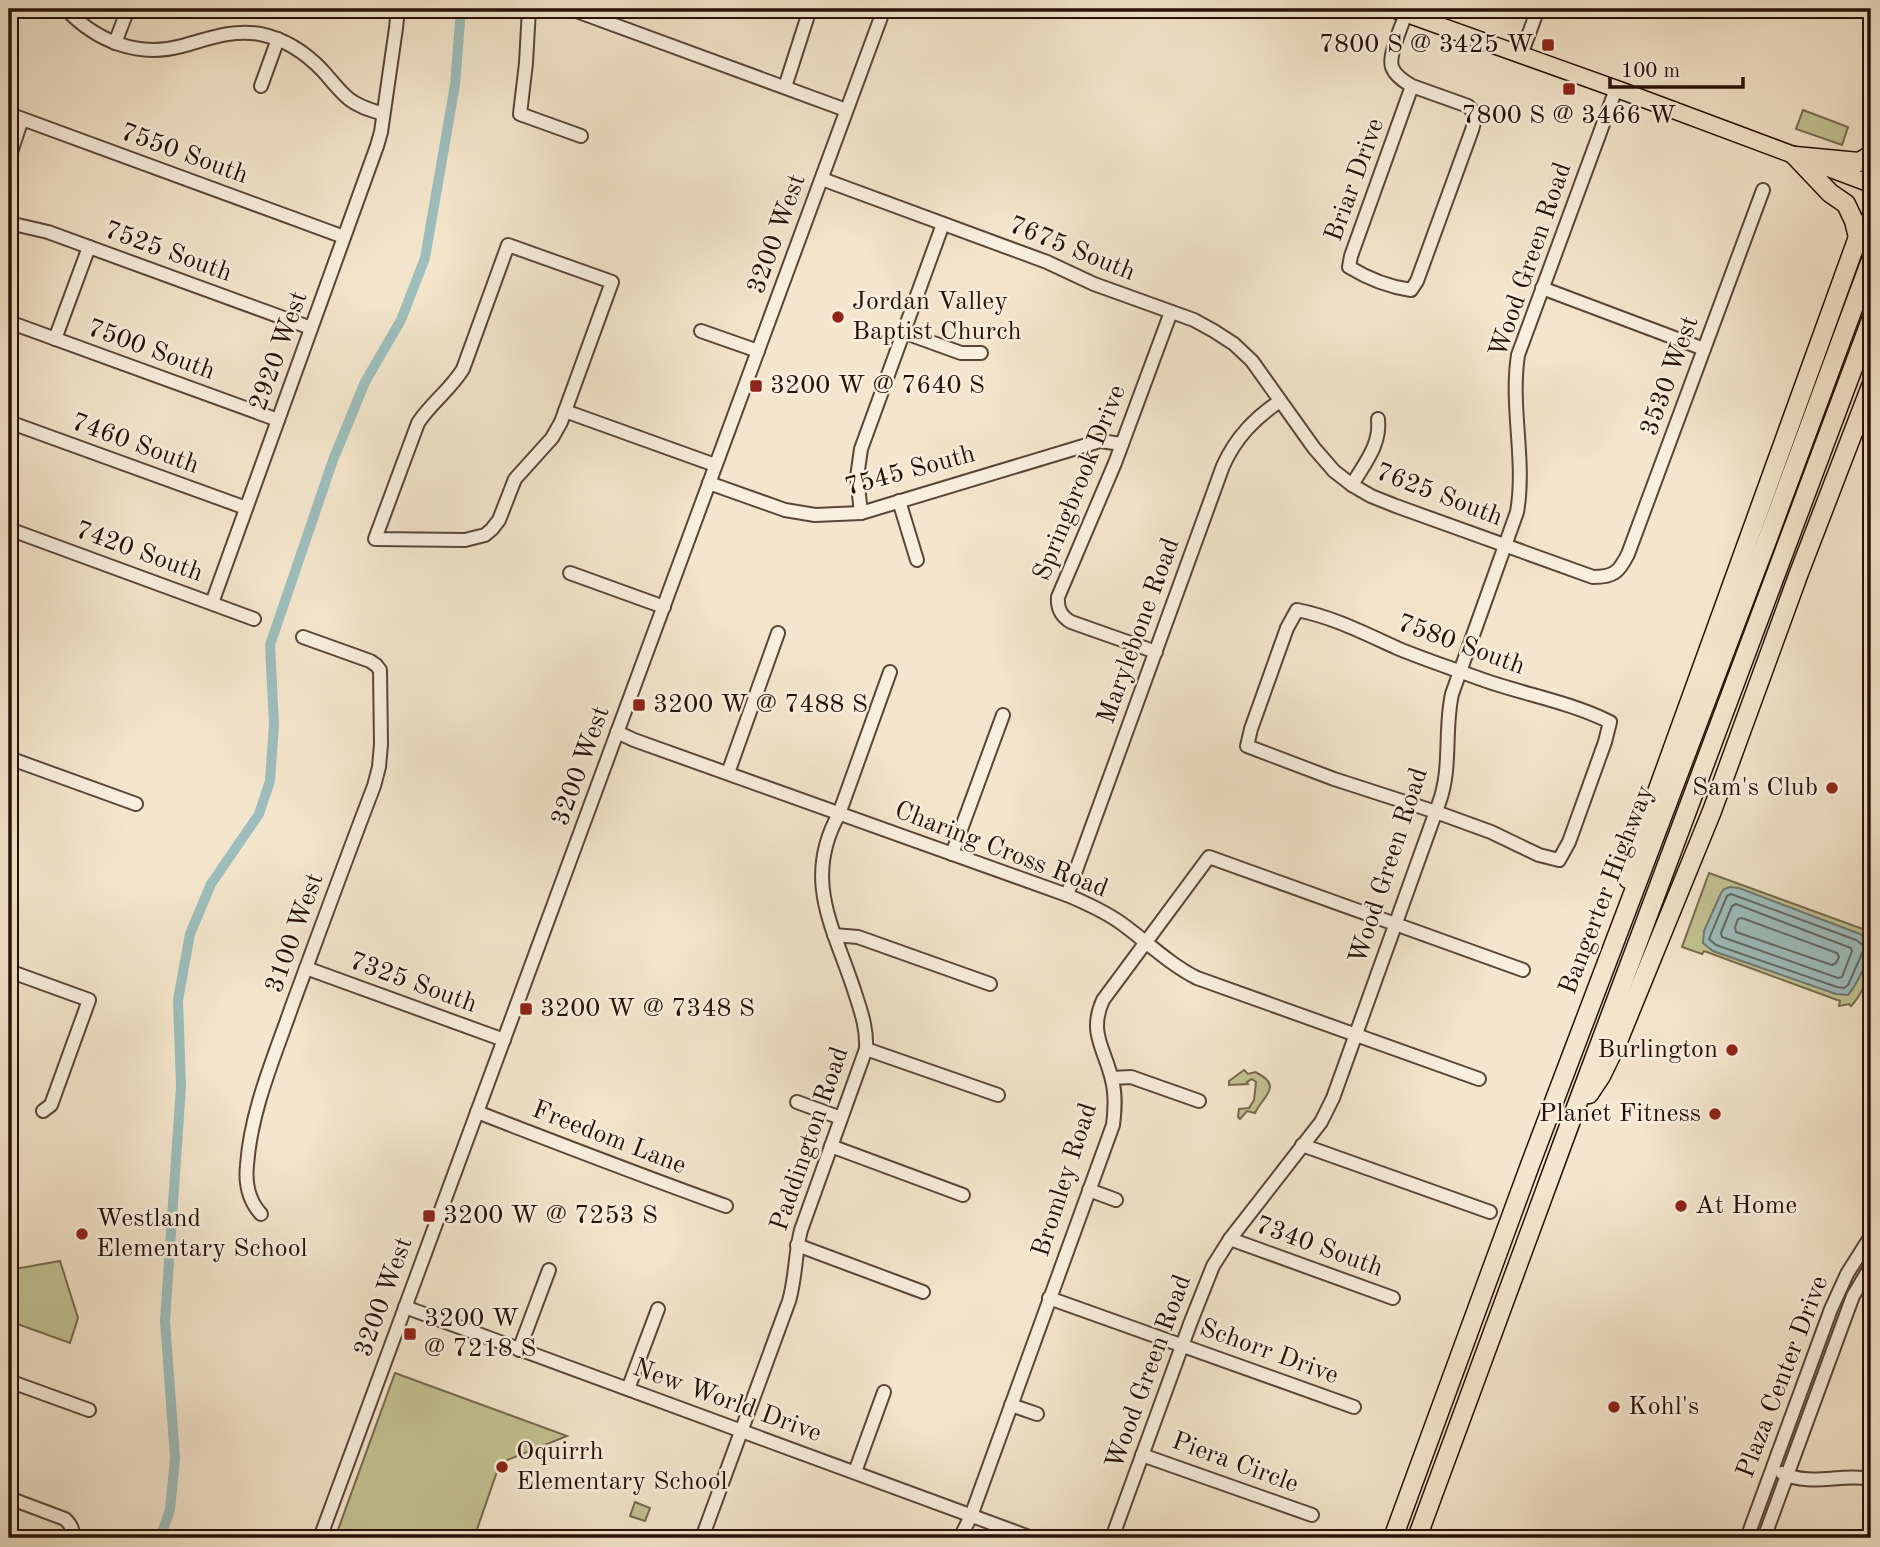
<svg xmlns="http://www.w3.org/2000/svg" width="1880" height="1547" font-family="'Old Standard TT',serif">
	<rect width="100%" height="100%" fill="#f4e6cc"/>
	<filter id="stains"><feTurbulence type="fractalNoise" baseFrequency=".00286" numOctaves="4"/><feColorMatrix values="0 0 0 0 .2 0 0 0 0 .09 0 0 0 0 .02 0 0 0 .5 -.17"/></filter>
	<radialGradient id="worn" r=".72"><stop offset=".6" stop-color="#630" stop-opacity="0"/><stop offset="1" stop-color="#630" stop-opacity=".3"/></radialGradient>
	<!-- green -->
	<g fill="#c3c393" stroke="#756a4d" stroke-width="2">
		<polygon points="1803,110 1848,127 1842,145 1796,129"/>
		<path d="M1709,873L1871,932C1871,942 1872,953 1871,963C1870,976 1861,996 1851,1006L1849,1004L1839,1006L1840,1001L1704,951L1702,954L1682,947Z"/>
		<path d="M1244,1070L1248,1074L1255,1072C1285,1086 1262,1097 1255,1113L1247,1111L1240,1119L1238,1117L1239,1109L1249,1108L1254,1100L1256,1082L1252,1079L1247,1082L1248,1084L1229,1085V1081Z"/>
		<polygon points="60,1261 78,1318 70,1343 9,1321 9,1270"/>
		<polygon points="395,1373 567,1436 500,1463 474,1538 335,1538"/>
		<polygon points="635,1502 650,1508 645,1521 630,1516"/>
	</g>
	<!-- water -->
	<path fill="#9dbebd" stroke="#6e7874" stroke-width="2" d="M1730,887L1739,888L1860,934C1865,938 1870,940 1870,947C1870,959 1855,987 1848,995L1836,994L1713,951L1703,943L1704,931L1721,893L1724,889Z"/>
	<g fill="none" stroke-linecap="round" stroke-linejoin="round">
		<!-- shore -->
		<g stroke="#626762" stroke-width="2">
			<polygon points="1731,894 1856,940 1863,945 1864,949 1848,985 1844,988 1837,987 1716,945 1709,939 1711,934 1727,896"/>
			<polygon points="1736,904 1851,948 1852,951 1842,977 1838,978 1722,937 1721,933 1732,906"/>
			<polygon points="1742,918 1837,953 1839,957 1836,963 1832,965 1736,932 1735,927 1738,919"/>
		</g>
		<!-- canal -->
		<polyline stroke="#9dbebd" stroke-width="10" points="160,1538 170,1510 175,1458 165,1321 181,1086 178,1000 190,934 211,884 259,814 270,781 274,724 270,645 333,460 365,382 401,320 425,258 455,85 461,9"/>
		<defs>
			<g id="minor">
				<path d="M66,9C96,41 138,58 182,46C208,39 232,29 260,34C285,39 306,53 323,71C332,81 339,91 349,99C359,107 371,110 383,114"/>
				<polyline points="529,9 526,63 520,114 581,136"/>
				<polyline points="571,9 846,110"/>
				<path d="M1406,13C1402,26 1388,55 1392,67C1395,76 1405,82 1412,86L1468,106C1476,113 1475,121 1472,130L1417,281L1411,290C1390,287 1367,278 1349,267L1351,256L1412,86"/>
				<polyline points="115,43 128,9"/>
				<polyline points="1521,55 1538,9"/>
				<polyline points="261,86 278,39"/>
				<polyline points="785,87 810,9"/>
				<polyline points="9,114 344,237"/>
				<polyline points="9,158 22,119"/>
				<path d="M822,179L1047,262L1094,284L1194,320L1214,331L1234,344L1252,361L1314,448L1334,471L1352,485L1371,496L1396,506L1593,577C1614,577 1619,572 1628,554L1763,190"/>
				<polyline points="9,223 48,232 311,328"/>
				<path d="M508,245L612,282L561,422L552,438L515,479L499,520L492,529L485,535L465,540L375,539L418,423C431,403 451,389 463,369Z"/>
				<polyline points="1542,288 1704,349"/>
				<polyline points="9,322 278,420"/>
				<polyline points="701,331 758,351"/>
				<polyline points="903,332 961,353 981,353"/>
				<polyline points="55,339 89,247"/>
				<polyline points="565,411 715,465"/>
				<polyline points="9,422 246,508"/>
				<polyline points="709,483 785,510 815,515 861,513 1100,441 1122,444"/>
				<path d="M1352,485C1364,464 1381,445 1378,419"/>
				<polyline points="899,501 917,560"/>
				<polyline points="861,513 857,477 861,449 943,224"/>
				<polyline points="9,529 254,619"/>
				<polyline points="570,573 664,607"/>
				<polyline points="212,603 377,146 381,132 396,28 398,9"/>
				<path d="M1297,610C1333,617 1364,633 1397,648C1423,659 1451,668 1478,678C1521,694 1568,701 1610,722L1605,742L1569,842L1559,860L1539,855L1491,832L1436,812L1334,779L1247,746L1251,729L1287,628Z"/>
				<path d="M1156,652L1071,622C1061,616 1057,609 1058,597L1115,463L1171,312"/>
				<path d="M617,732L634,740L1067,895C1086,903 1104,911 1121,923C1146,941 1169,964 1197,978L1479,1079"/>
				<polyline points="9,758 136,804"/>
				<polyline points="728,773 778,633"/>
				<polyline points="952,854 1003,715"/>
				<path d="M1067,895L1223,466C1236,437 1255,418 1280,401"/>
				<polyline points="834,935 858,937 990,984"/>
				<polyline points="306,968 504,1040"/>
				<polyline points="9,971 89,1000 51,1105 43,1111"/>
				<polyline points="866,1049 998,1095"/>
				<polyline points="1112,1078 1131,1077 1199,1101"/>
				<polyline points="797,1102 841,1118"/>
				<path d="M477,1112C560,1144 642,1176 726,1206"/>
				<polyline points="1302,1145 1490,1212"/>
				<polyline points="831,1146 963,1195"/>
				<polyline points="1089,1190 1116,1200"/>
				<path d="M261,1214C248,1200 245,1184 247,1165C251,1110 274,1058 292,1006C319,933 346,859 374,786L379,767L381,744L380,670L376,665L370,661L303,637"/>
				<polyline points="1230,1239 1393,1298"/>
				<polyline points="797,1245 923,1292"/>
				<polyline points="1049,1298 1354,1407"/>
				<polyline points="405,1307 1032,1538"/>
				<polyline points="519,1350 549,1270"/>
				<polyline points="9,1381 89,1410"/>
				<polyline points="628,1389 658,1309"/>
				<polyline points="1011,1405 1037,1414"/>
				<polyline points="1142,1455 1312,1515"/>
				<polyline points="855,1472 884,1392"/>
				<path d="M1782,1473C1810,1487 1842,1473 1871,1479"/>
				<path d="M9,1498L65,1519C71,1525 74,1530 72,1538"/>
				<polyline points="320,1538 884,9"/>
				<path d="M702,1538L789,1301C796,1277 795,1253 801,1230L866,1049C867,1030 862,1014 856,996C836,931 801,882 839,814L890,672"/>
				<path d="M960,1538L971,1516L1113,1125C1115,1109 1116,1095 1112,1080C1105,1049 1088,1033 1103,1000L1209,857L1523,970"/>
				<path d="M1112,1538L1190,1324L1213,1266L1230,1239L1321,1122L1333,1098L1439,803C1452,768 1444,730 1452,694L1517,512C1526,460 1510,408 1518,355L1616,89"/>
				<polyline points="1747,1538 1831,1309 1847,1274 1871,1236"/>
				<polyline points="1764,1538 1853,1296 1871,1266"/>
			</g>
			<polyline id="major" points="1393,9 1625,92 1871,184"/>
			<g id="highway">
				<polyline points="1795,156 1830,193 1846,204 1854,221 1858,237"/>
				<polyline points="1795,156 1859,162 1871,155"/>
				<polyline points="1628,879 1636,850 1858,237 1862,229 1871,218"/>
				<polyline points="1589,1094 1601,1076 1618,1041 1712,811 1799,573 1871,386"/>
				<polyline points="1393,1538 1530,1165 1768,538 1871,260"/>
				<polyline points="1417,1538 1569,1126 1871,320"/>
			</g>
		</defs>
		<!-- minor casing -->
		<use href="#minor" stroke="#5a4638" stroke-width="16"/>
		<!-- major casing -->
		<use href="#major" stroke="#271007" stroke-width="19"/>
		<!-- highway casing -->
		<use href="#highway" stroke="#271007" stroke-width="21"/>
		<!-- minor -->
		<use href="#minor" stroke="#f8efde" stroke-width="12"/>
		<!-- major -->
		<use href="#major" stroke="#f4e6cc" stroke-width="16"/>
		<!-- highway -->
		<use href="#highway" stroke="#f4e6cc" stroke-width="18"/>
	</g>
	<!-- markers -->
	<g fill="#8f2418" stroke="#f8efde" stroke-width="2.5">
		<rect x="1541" y="38" width="14" height="14" rx="3.5"/>
		<rect x="1562" y="82" width="14" height="14" rx="3.5"/>
		<circle cx="838" cy="317" r="7"/>
		<rect x="749" y="379" width="14" height="14" rx="3.5"/>
		<rect x="632" y="698" width="14" height="14" rx="3.5"/>
		<circle cx="1832" cy="788" r="7"/>
		<rect x="519" y="1002" width="14" height="14" rx="3.5"/>
		<circle cx="1732" cy="1050" r="7"/>
		<circle cx="1715" cy="1114" r="7"/>
		<circle cx="1681" cy="1206" r="7"/>
		<rect x="422" y="1209" width="14" height="14" rx="3.5"/>
		<circle cx="82" cy="1234" r="7"/>
		<rect x="403" y="1327" width="14" height="14" rx="3.5"/>
		<circle cx="1614" cy="1407" r="7"/>
		<circle cx="502" cy="1467" r="7"/>
	</g>
	<g text-anchor="middle" dominant-baseline="central" stroke-width="5" stroke-linejoin="round" paint-order="stroke">
		<!-- poi labels -->
		<g font-size="26" fill="#271007" stroke="#f8efde" text-anchor="start">
			<text x="1534" y="45" text-anchor="end">7800 S @ 3425 W</text>
			<text x="1569" y="116" text-anchor="middle">7800 S @ 3466 W</text>
			<text x="852" y="302">Jordan Valley<tspan x="852" dy="30">Baptist Church</tspan></text>
			<text x="770" y="386">3200 W @ 7640 S</text>
			<text x="653" y="705">3200 W @ 7488 S</text>
			<text x="1818" y="788" text-anchor="end">Sam's Club</text>
			<text x="540" y="1009">3200 W @ 7348 S</text>
			<text x="1718" y="1050" text-anchor="end">Burlington</text>
			<text x="1701" y="1114" text-anchor="end">Planet Fitness</text>
			<text x="1695" y="1206">At Home</text>
			<text x="443" y="1216">3200 W @ 7253 S</text>
			<text x="96" y="1219">Westland<tspan x="96" dy="30">Elementary School</tspan></text>
			<text x="424" y="1319">3200 W<tspan x="424" dy="30">@ 7218 S</tspan></text>
			<text x="1628" y="1407">Kohl's</text>
			<text x="516" y="1452">Oquirrh<tspan x="516" dy="30">Elementary School</tspan></text>
		</g>
		<!-- street labels -->
		<g font-size="26" fill="#271007" stroke="#f8efde">
			<text transform="translate(184 154) rotate(20)">7550 South</text>
			<text transform="translate(1355 180) rotate(-70)">Briar Drive</text>
			<text transform="translate(777 234) rotate(-70)">3200 West</text>
			<text transform="translate(1072 249) rotate(22)">7675 South</text>
			<text transform="translate(168 252) rotate(20)">7525 South</text>
			<text transform="translate(1531 260) rotate(-71)">Wood Green Road</text>
			<text transform="translate(151 350) rotate(20)">7500 South</text>
			<text transform="translate(279 351) rotate(-70)">2920 West</text>
			<text transform="translate(1670 376) rotate(-70)">3530 West</text>
			<text transform="translate(135 444) rotate(20)">7460 South</text>
			<text transform="translate(910 471) rotate(-15)">7545 South</text>
			<text transform="translate(1080 483) rotate(-68)">Springbrook Drive</text>
			<text transform="translate(1439 495) rotate(21)">7625 South</text>
			<text transform="translate(139 552) rotate(20)">7420 South</text>
			<text transform="translate(1139 631) rotate(-70)">Marylebone Road</text>
			<text transform="translate(1461 645) rotate(20)">7580 South</text>
			<text transform="translate(581 766) rotate(-70)">3200 West</text>
			<text transform="translate(1001 850) rotate(21)">Charing Cross Road</text>
			<text transform="translate(1389 866) rotate(-72)">Wood Green Road</text>
			<text transform="translate(1607 890) rotate(-69)">Bangerter Highway</text>
			<text transform="translate(295 933) rotate(-70)">3100 West</text>
			<text transform="translate(413 983) rotate(20)">7325 South</text>
			<text transform="translate(609 1138) rotate(21)">Freedom Lane</text>
			<text transform="translate(810 1139) rotate(-71)">Paddington Road</text>
			<text transform="translate(1065 1180) rotate(-72)">Bromley Road</text>
			<text transform="translate(1319 1247) rotate(20)">7340 South</text>
			<text transform="translate(384 1297) rotate(-70)">3200 West</text>
			<text transform="translate(1269 1352) rotate(20)">Schorr Drive</text>
			<text transform="translate(1149 1372) rotate(-70)">Wood Green Road</text>
			<text transform="translate(1783 1377) rotate(-69)">Plaza Center Drive</text>
			<text transform="translate(727 1401) rotate(20)">New World Drive</text>
			<text transform="translate(1235 1463) rotate(20)">Piera Circle</text>
		</g>
	</g>
	<!-- margin -->
	<rect width="1880" height="1547" fill="none" stroke="#f4e6cc" stroke-width="35"/>
	<rect x="10" y="10" width="1859" height="1526" fill="none" stroke="#271007" stroke-width="3.5"/>
	<rect x="18" y="18" width="1845" height="1512" fill="none" stroke="#271007" stroke-width="2"/>
	<!-- scale -->
	<path d="M1610 77v10h133v-10" fill="none" stroke="#271007" stroke-width="3.5"/>
	<text x="1621" y="77" font-size="21" fill="#271007" stroke="#f8efde" stroke-width="5" paint-order="stroke">100 m</text>
	<rect width="100%" height="100%" filter="url(#stains)"/>
	<rect width="100%" height="100%" fill="url(#worn)"/>
</svg>
